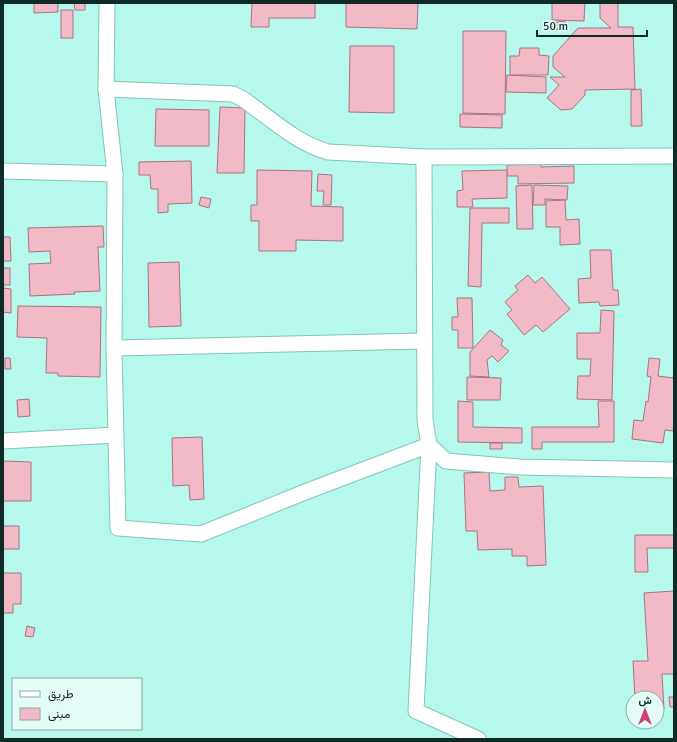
<svg xmlns="http://www.w3.org/2000/svg" width="677" height="742" font-family="Signika,Vazirmatn,sans-serif">
	<rect width="100%" height="100%" fill="#b6f8ec"/>
	<!-- building -->
	<g fill="#f2b9c7" stroke="#a87481">
		<polygon points="34,3 58,3 58,12 34,13"/>
		<polygon points="74,3 85,3 85,10 75,10"/>
		<polygon points="252,3 315,3 315,18 269,18 269,27 251,27"/>
		<polygon points="346,3 418,3 417,29 346,27"/>
		<polygon points="552,3 585,3 584,21 552,20"/>
		<polygon points="600,3 618,3 618,27 633,27 635,89 585,90 585,95 572,109 561,110 547,98 559,85 550,77 565,77 553,67 553,56 578,28 611,28 600,18"/>
		<rect x="61" y="10" width="12" height="28"/>
		<polygon points="565,21 566,28 551,30 551,23"/>
		<polygon points="463,31 506,31 505,114 463,113"/>
		<polygon points="350,46 394,46 394,113 349,112"/>
		<polygon points="520,48 539,48 539,55 549,56 548,75 510,75 510,56 519,56"/>
		<polygon points="507,75 546,77 546,93 506,92"/>
		<polygon points="641,89 642,126 631,126 631,90"/>
		<polygon points="220,107 245,108 244,173 217,173"/>
		<polygon points="156,109 209,110 209,146 155,146"/>
		<polygon points="460,114 502,115 502,128 460,127"/>
		<polygon points="191,161 192,203 168,204 168,212 158,213 158,189 151,189 150,175 139,175 139,162"/>
		<polygon points="541,164 541,167 574,166 574,183 518,184 518,176 507,176 507,165"/>
		<polygon points="257,170 312,171 311,206 343,207 343,241 296,240 296,251 259,251 259,221 251,221 251,205 257,205"/>
		<polygon points="507,170 507,198 472,199 473,207 457,207 457,191 463,190 462,171"/>
		<polygon points="318,174 332,175 331,205 323,205 324,191 317,191"/>
		<polygon points="532,185 533,229 517,229 516,186"/>
		<polygon points="534,185 568,186 567,200 545,199 545,205 533,205"/>
		<polygon points="201,197 211,199 209,208 199,205"/>
		<polygon points="565,200 566,220 579,219 580,244 560,245 560,227 546,227 546,201"/>
		<polygon points="470,208 509,208 509,223 482,223 481,287 468,286"/>
		<polygon points="103,226 104,247 98,247 100,291 74,292 75,294 30,296 29,264 51,263 50,251 29,252 28,228"/>
		<polygon points="3,237 10,237 11,261 3,261"/>
		<polygon points="590,250 611,250 613,290 618,290 619,305 600,306 599,302 579,303 578,279 591,278"/>
		<polygon points="179,262 181,326 149,327 148,263"/>
		<rect x="3" y="268" width="7" height="17"/>
		<polygon points="528,275 535,283 542,277 570,309 543,332 536,325 524,335 507,314 512,310 505,302 518,290 515,286"/>
		<polygon points="3,288 11,289 11,313 3,312"/>
		<polygon points="457,298 472,298 473,348 458,348 458,330 452,330 452,317 458,317"/>
		<polygon points="18,306 101,307 100,377 58,376 58,373 46,373 47,338 17,337"/>
		<polygon points="601,310 614,311 612,400 577,399 578,376 590,376 591,359 577,359 577,333 600,333"/>
		<polygon points="490,330 503,340 501,345 509,351 498,362 492,356 487,360 489,377 470,376 470,352"/>
		<polygon points="5,358 10,358 11,369 5,369"/>
		<polygon points="649,358 660,359 658,376 673,378 674,371 674,431 665,430 663,443 632,439 634,420 643,421 646,401 648,402 651,377 647,376"/>
		<polygon points="467,377 501,378 500,400 467,400"/>
		<polygon points="29,399 30,416 18,417 17,400"/>
		<polygon points="458,401 473,402 473,427 522,428 522,443 458,442"/>
		<polygon points="598,401 614,401 614,442 542,442 542,449 532,449 532,427 599,427"/>
		<polygon points="202,437 204,499 190,500 189,485 173,486 172,438"/>
		<rect x="490" y="443" width="12" height="6"/>
		<polygon points="3,461 31,462 31,501 3,501"/>
		<polygon points="489,472 490,491 505,490 505,477 518,477 519,487 543,486 546,565 527,566 527,556 512,556 512,549 478,550 477,531 466,531 464,473"/>
		<rect x="3" y="526" width="16" height="23"/>
		<polygon points="635,535 674,535 674,548 647,548 648,572 635,572"/>
		<polygon points="3,573 21,573 21,604 13,604 13,613 3,613"/>
		<polygon points="674,591 674,674 662,674 664,709 657,710 657,698 635,698 633,661 648,661 644,593"/>
		<polygon points="27,626 35,628 33,637 25,636"/>
		<polygon points="669,697 674,697 674,707 670,707"/>
	</g>
	<g fill="none" stroke-linecap="round" stroke-linejoin="round">
		<defs>
			<g id="street">
				<polyline points="107,3 106,89 115,174 114,348 118,528 201,534 305,492 429,445 416,711 478,739"/>
				<path d="M106,89L233,94L243,99C270,118 296,143 328,152L424,157L674,156"/>
				<polyline points="424,157 425,420 429,445 446,461 519,467 674,470"/>
				<polyline points="3,171 115,174"/>
				<polyline points="114,348 424,341"/>
				<polyline points="3,441 116,435"/>
			</g>
		</defs>
		<!-- street casing -->
		<use href="#street" stroke="#83c4b9" stroke-width="17"/>
		<!-- street -->
		<use href="#street" stroke="#fff" stroke-width="15"/>
	</g>
	<!-- border -->
	<rect width="677" height="742" fill="none" stroke="#102b27" stroke-width="8"/>
	<!-- legend -->
	<rect x="12" y="678" width="130" height="52" fill="#e3fcf7" stroke="#8fa8a4"/>
	<rect x="20" y="691" width="20" height="6" fill="#ffffff" stroke="#8fa8a4"/>
	<text x="48" y="698" font-size="12" fill="#102b27">طريق</text>
	<rect x="20" y="708" width="20" height="12" fill="#f2b9c7" stroke="#8fa8a4"/>
	<text x="48" y="718" font-size="12" fill="#102b27">مبنى</text>
	<!-- north arrow -->
	<g transform="translate(645 710)"><circle r="19" fill="#e3fcf7" stroke="#8fa8a4"/>
	<path d="M0-3L7 15L0 10L-7 15Z" fill="#ce4275"/>
	<text y="-6" font-size="11" font-weight="bold" text-anchor="middle" fill="#102b27">ش</text>
	</g>
	<!-- scale -->
	<path d="M537 30v6h110v-6" fill="none" stroke="#102b27" stroke-width="2"/>
	<text x="543" y="30" font-size="12" fill="#102b27" stroke="#e3fcf7" stroke-width="3" paint-order="stroke">50 m</text>
</svg>
